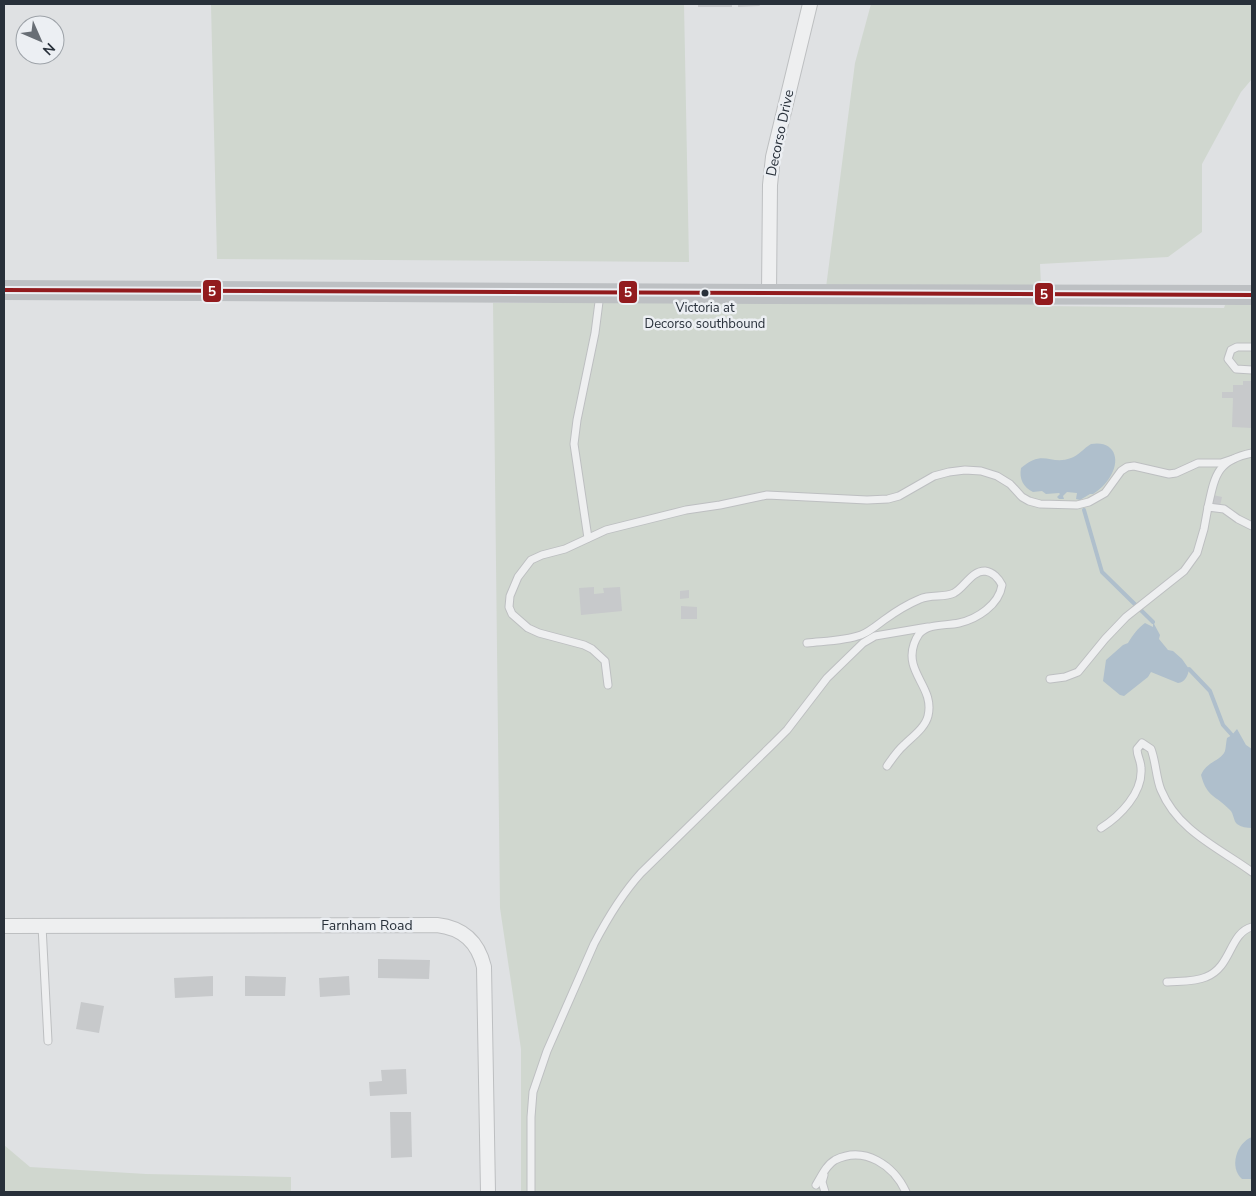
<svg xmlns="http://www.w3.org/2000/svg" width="1256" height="1196" font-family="'Nunito Sans',sans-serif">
	<rect width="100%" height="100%" fill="#dfe1e3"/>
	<!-- green -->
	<g fill="#d0d7cf">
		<polygon points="211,4 684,4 689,262 217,259"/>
		<polygon points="871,4 1252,4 1252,79 1241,92 1202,164 1202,232 1168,257 1040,264 1042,306 1224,308 1225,305 1252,305 1252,1192 521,1192 521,1049 500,908 493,303 824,303 855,63"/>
		<polygon points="4,1145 30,1167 146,1174 291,1177 291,1192 4,1192"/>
	</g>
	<!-- water -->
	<g fill="#afbfcc">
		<path d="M1091,444C1115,440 1121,460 1110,477C1106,484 1099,490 1093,494H1090L1080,500L1076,499L1077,493L1067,492L1063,496L1064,499H1059L1057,497L1060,494L1059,493L1046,494L1042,491L1033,492C1023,487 1019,479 1021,468C1044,448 1050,466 1071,458C1078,456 1084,448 1091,444Z"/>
		<path d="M1153,622L1160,635L1159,639L1168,650L1173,651L1182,659L1189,669C1188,676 1185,682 1178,683L1151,672L1148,677L1124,696L1120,695L1103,681L1106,660L1123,645L1128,643C1133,635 1137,629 1145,623L1153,627Z"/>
		<path d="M1237,729L1246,745L1252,749V828C1247,828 1241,827 1237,824C1233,820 1234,814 1230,810C1216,795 1207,798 1201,775C1207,761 1221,761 1225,751C1226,747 1226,742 1227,738L1232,735Z"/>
		<path d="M1252,1137V1179H1242C1229,1168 1236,1143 1252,1137Z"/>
	</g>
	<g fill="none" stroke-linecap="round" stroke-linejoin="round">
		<!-- stream -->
		<g stroke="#afbfcc" stroke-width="4">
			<polyline points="1084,510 1102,572 1153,622"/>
			<polyline points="1189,669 1210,691 1223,725 1232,735"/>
		</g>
	</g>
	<!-- building -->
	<g fill="#c7c9cb">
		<rect x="698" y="4" width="34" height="3"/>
		<polygon points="738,4 759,4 760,6 738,7"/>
		<polygon points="1243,381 1252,381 1252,428 1232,427 1233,398 1222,398 1222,392 1233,392 1233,385 1243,385"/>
		<polygon points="1213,495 1222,497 1220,506 1212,505"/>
		<polygon points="594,587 594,594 604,593 603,588 620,587 622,611 581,615 579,588"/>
		<polygon points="689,590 689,598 680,599 680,591"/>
		<polygon points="681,606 697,607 697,619 681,619"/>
		<polygon points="378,959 430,960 429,979 378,978"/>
		<polygon points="213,976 213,996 175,998 174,978"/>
		<polygon points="245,976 286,977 285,996 245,996"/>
		<polygon points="349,976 350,995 320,997 319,978"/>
		<polygon points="81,1002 104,1006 99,1033 76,1029"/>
		<polygon points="406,1069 407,1094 370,1096 369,1082 382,1081 381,1070"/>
		<polygon points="390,1112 411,1112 412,1157 391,1158"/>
	</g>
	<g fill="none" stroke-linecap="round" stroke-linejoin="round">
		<defs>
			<g id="service">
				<polyline points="1252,347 1237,347 1231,350 1228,359 1236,369 1252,370"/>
				<path d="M1208,507C1215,475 1217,460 1252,453"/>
				<polyline points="588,538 574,444 577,420 595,333 600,294"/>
				<path d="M807,643C825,641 844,641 861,635C869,632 876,626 884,620C895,612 908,604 920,599C931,594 944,598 954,593C965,587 971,571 985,571C993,572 999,579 1002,585C999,605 977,619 959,623C945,626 929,623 919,634C917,637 915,641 914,644C904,673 935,687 928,716C925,728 912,737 904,745C897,751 892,759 887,766"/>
				<polyline points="1050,679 1065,677 1078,672 1105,639 1126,617 1184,571 1197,553 1204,529 1208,507 1224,509 1238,519 1252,526"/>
				<polyline points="608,685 605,661 592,649 584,645 539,633 528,628 512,614 509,607 510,596 518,577 531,560 542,555 565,549 606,530 686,510 720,505 767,495 867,500 888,499 899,496 934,476 949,472 965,470 981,471 997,476 1010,484 1022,497 1029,501 1040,504 1077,505 1089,502 1105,493 1121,471 1127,467 1134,466 1169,474 1176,473 1198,463 1221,463 1233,459"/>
				<path d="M1101,828C1120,816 1143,793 1141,768C1141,761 1137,756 1137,749L1142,743L1151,749C1156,762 1156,778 1161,790C1178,831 1219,848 1252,872"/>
				<polyline points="42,926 48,1041"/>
				<path d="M1167,982C1179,981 1195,982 1206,977C1232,967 1229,933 1252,927"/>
				<polyline points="824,1175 822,1182 825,1192"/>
				<path d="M816,1185C821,1177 826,1165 835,1160C865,1145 894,1166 906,1192"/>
				<path d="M531,1192V1117L533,1092L547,1051L594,944C607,919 622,894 641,873L774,743L787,730L827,678L863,643L875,636L928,627"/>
			</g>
			<g id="minor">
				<polyline points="769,294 770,185 773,157 810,4"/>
				<path d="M4,926L437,925C463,928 478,942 484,967L488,1192"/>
			</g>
		</defs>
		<!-- service casing -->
		<use href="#service" stroke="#bdbfc1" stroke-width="9"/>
		<!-- minor casing -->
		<use href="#minor" stroke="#bdbfc1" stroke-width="16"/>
		<!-- service -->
		<use href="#service" stroke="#eeeff0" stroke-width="7"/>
		<!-- minor -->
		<use href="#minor" stroke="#eeeff0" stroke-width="14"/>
		<!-- secondary -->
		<polyline stroke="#bdc0c3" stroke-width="20" points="4,290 769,294 1252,295"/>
		<defs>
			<polyline id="bus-1" points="4,290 1252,295"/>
		</defs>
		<!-- bus-1 casing -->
		<use href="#bus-1" stroke="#eceff3" stroke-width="8"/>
		<!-- bus-1 -->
		<use href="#bus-1" stroke="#921b1e" stroke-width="4"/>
	</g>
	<!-- markers -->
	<circle fill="#28303a" stroke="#eceff3" stroke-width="2" cx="705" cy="293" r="4.5"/>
	<g text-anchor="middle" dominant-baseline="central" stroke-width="5" stroke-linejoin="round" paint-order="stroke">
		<!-- bus labels -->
		<g font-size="13" fill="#28303a" stroke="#eceff3">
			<text x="705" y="308">Victoria at<tspan x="705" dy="16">Decorso southbound</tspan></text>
		</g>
		<!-- street labels -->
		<g font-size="14" fill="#28303a" stroke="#eceff3">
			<text transform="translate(780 133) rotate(-78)">Decorso Drive</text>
			<text x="367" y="925">Farnham Road</text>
		</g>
	</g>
	<g stroke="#eceff3" stroke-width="2">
		<rect x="202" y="279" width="20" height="24" rx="5" fill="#921b1e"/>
		<rect x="618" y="280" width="20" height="24" rx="5" fill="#921b1e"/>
		<rect x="1034" y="282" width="20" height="24" rx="5" fill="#921b1e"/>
	</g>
	<g font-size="14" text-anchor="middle" font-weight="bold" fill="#fff">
		<text x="212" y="296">5</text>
		<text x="628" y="297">5</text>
		<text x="1044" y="299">5</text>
	</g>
	<!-- border -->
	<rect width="1256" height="1196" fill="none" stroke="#28303a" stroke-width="10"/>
	<!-- north arrow -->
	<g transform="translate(40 40) rotate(135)"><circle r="24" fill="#eceff3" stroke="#9ea3a9"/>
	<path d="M0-4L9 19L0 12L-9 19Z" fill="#686e75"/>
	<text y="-8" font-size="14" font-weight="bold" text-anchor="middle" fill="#28303a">N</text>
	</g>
</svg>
